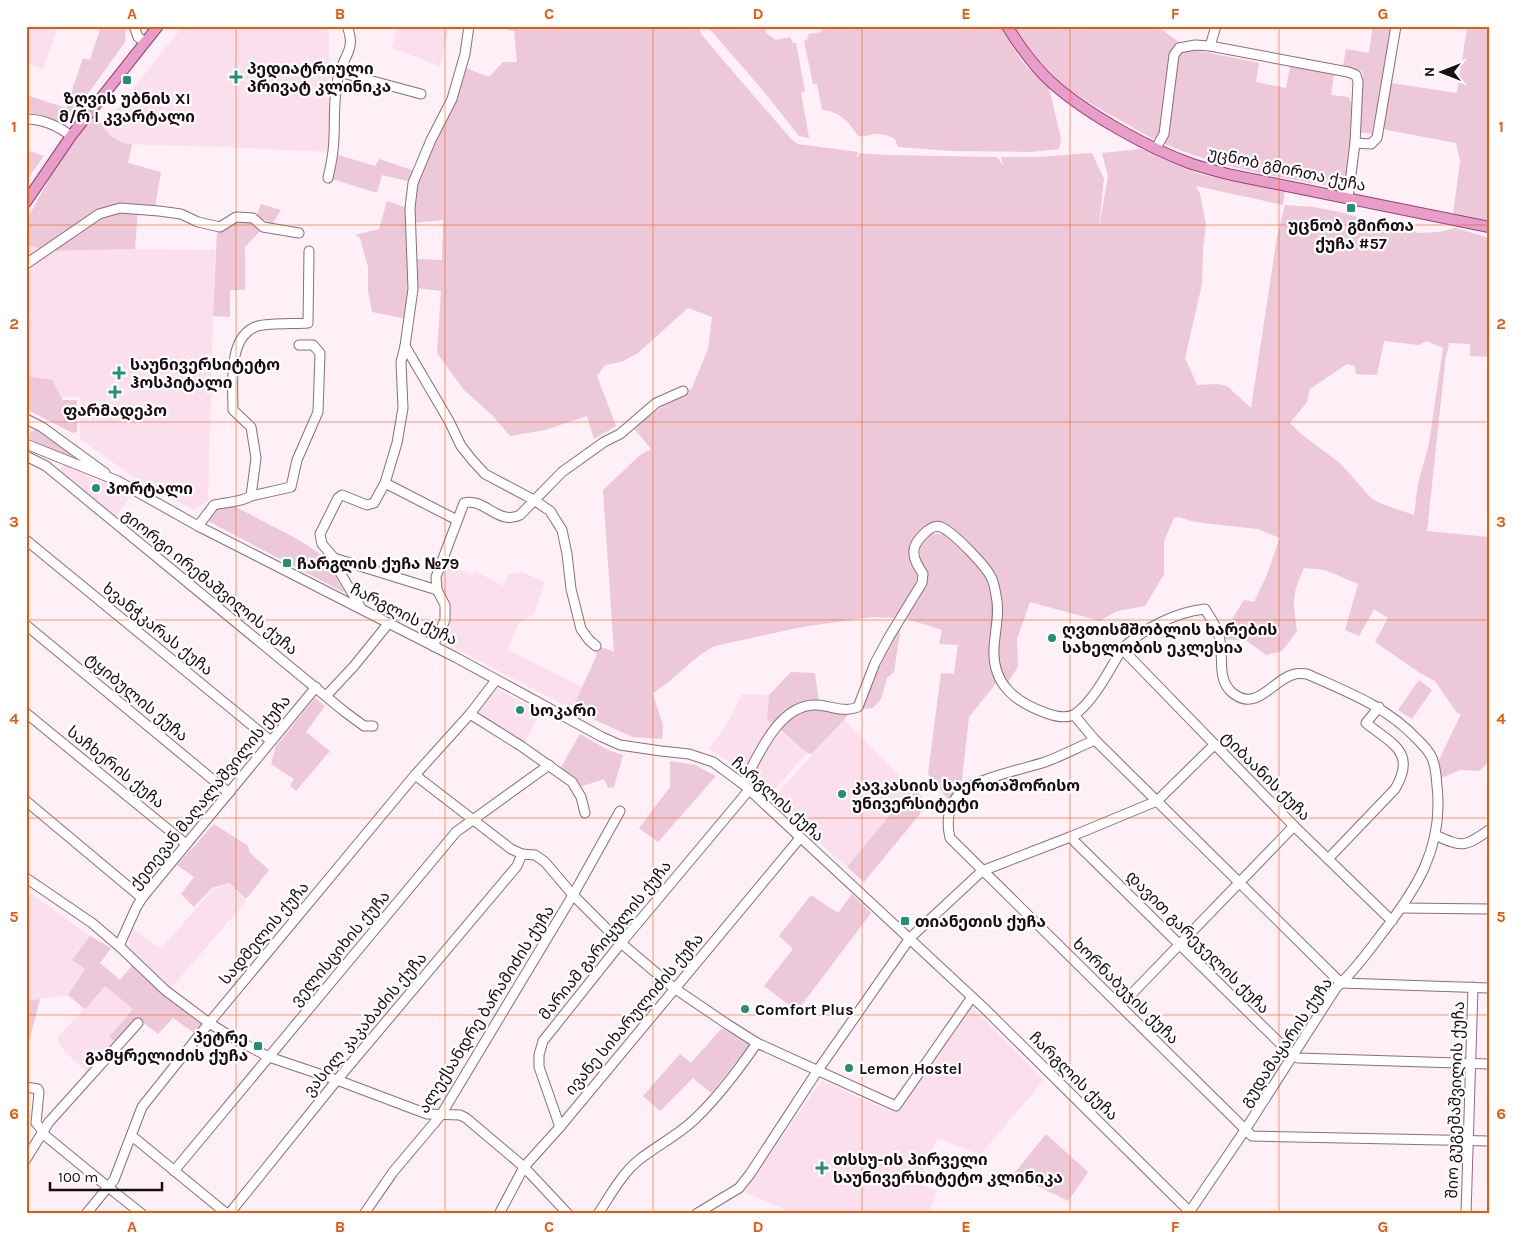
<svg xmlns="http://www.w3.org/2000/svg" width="1515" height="1240" font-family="Karla,'Noto Sans Georgian',sans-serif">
	<rect width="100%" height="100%" fill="#ffeff6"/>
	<!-- built -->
	<g fill="#fbdfec">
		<polygon points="26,26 58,26 43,69 26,63"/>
		<polygon points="183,26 329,26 329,152 224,147 123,144 102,128"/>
		<polygon points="397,26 450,26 440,66 392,48"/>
		<polygon points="26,245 50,251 135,249 215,250 208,501 194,510 138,480 80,439 80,397 27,396 28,295 26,292"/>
		<polygon points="66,465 130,497 114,519 60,477 61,468"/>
		<polygon points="443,564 473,575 475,571 503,586 509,574 522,572 545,582 534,614 518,624 508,650 582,687 572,709 437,639 450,611 440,590 437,577"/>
		<polygon points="490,685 540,712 524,744 479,716 477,709"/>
		<polygon points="742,694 769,695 767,720 774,725 745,773 709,748 726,726"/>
		<polygon points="844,720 912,788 847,867 772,800"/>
		<polygon points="779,728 807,753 769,795 749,776 761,760"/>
		<polygon points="229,884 246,901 171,988 130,948 129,942 132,928 161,949 212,890"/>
		<polygon points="26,890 90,936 72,959 85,969 68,995 26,1001"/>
		<polygon points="105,986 133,1009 109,1037 117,1043 89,1074 64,1051 57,1038"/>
		<polygon points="968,1007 972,1007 1044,1080 980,1155 937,1138 918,1183 937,1191 928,1214 796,1214 744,1192 821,1081 897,1114 899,1104"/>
	</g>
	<!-- green -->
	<g fill="#ecc8d9" fill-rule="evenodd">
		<polygon points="101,26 126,26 125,42 65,126 45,116 26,112 26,95 66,108 83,58 90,60"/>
		<path d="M507,26H698L702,35L723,60L791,139L798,144L858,152L857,157H858L859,153L885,155L997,157L1003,166L1001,157H1039L1092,153L1104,179L1099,227L1108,176L1102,153L1141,149L1152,152L1199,174L1285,191L1283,205L1196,186L1200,194L1206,225L1203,248L1202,284L1185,358L1197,385L1217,384L1227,386L1251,408L1277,237L1285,205L1314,207L1340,212L1378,223L1390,224L1419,233L1438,232L1456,228L1489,238V357L1470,356V344L1449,343L1447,354H1446L1427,531L1489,537V762L1479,771L1460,770L1439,779L1437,764L1461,714L1457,713L1435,681L1420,673L1375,642L1388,618L1374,609L1359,636L1345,630L1358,584L1325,570L1304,568C1291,597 1293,601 1297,631L1282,651L1266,655L1247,641L1223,639L1222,635L1244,600L1254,602L1266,577L1280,538L1258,529L1211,524L1191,521L1179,517L1174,518L1164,541V574L1145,606L1117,611L1100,621L1030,602L1017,639L1018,667L1006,685L999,672L994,577L940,527L913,546L910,561L918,574L914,588L896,618L871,617L802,627L715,646C692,657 676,679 653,693L650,686L663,725L662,739L632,737L572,709L596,657L597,647L607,649L614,652L603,490L640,455L651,449L632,426L692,388L708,349L712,317L688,308L638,353L621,362L605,365L597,376L616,426L594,439L587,416L545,430L510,436L493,416L464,390L437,353L441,291L417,288V259L442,260L443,220L413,223L417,178L463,67L489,77L503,62H517L514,31L507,30ZM1384,341L1419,345L1427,341L1443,348L1429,443L1418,484L1414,515L1382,504L1371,498L1341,464L1300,433L1290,423L1307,402L1310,389L1347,364L1355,366L1356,374L1377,375Z"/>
		<polygon points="707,26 765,26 766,33 776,40 790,37 793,43 796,43 805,91 801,93 809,138 799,136 765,93"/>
		<path d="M826,26H1000L1023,63L1049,88L1061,139L1059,149L1031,152L951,151L898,147L895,139C889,136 881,133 874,134C868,135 865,137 858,136C849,122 839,111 822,110L817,84H813L804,41L807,40L809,34L821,32Z"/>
		<path d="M1015,26H1157L1179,42L1182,52L1195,50L1259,63L1256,82L1286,88L1290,66L1334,73L1331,95L1349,97C1359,123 1348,162 1343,188C1283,179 1223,168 1167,145C1146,137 1127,123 1107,113C1070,92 1032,67 1015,26Z"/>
		<polygon points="1373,26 1393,26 1372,134 1357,132 1363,74 1362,71 1343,66 1346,49 1369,53"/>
		<polygon points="1459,26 1489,26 1489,222 1453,215 1460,161 1456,143 1382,129 1391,83 1457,93 1467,27"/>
		<path d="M95,112C102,128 114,144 132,144L128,163L161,172L155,208L138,207L135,249L50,251L26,245V221L66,149Z"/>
		<polygon points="26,150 44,156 26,181"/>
		<polygon points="335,154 375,166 379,159 415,171 411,182 382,175 377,193 329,178"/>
		<polygon points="387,201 407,208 410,271 407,319 372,312 368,291 368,267 360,238 355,235 379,229"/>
		<polygon points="261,204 281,210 272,224 257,216"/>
		<polygon points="236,219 251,220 260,231 245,247 245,290 230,290 230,317 213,316 217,231"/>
		<polygon points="26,376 52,380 63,400 77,400 77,431 73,433 26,409"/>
		<polygon points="35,429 38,429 100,472 30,439 30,433"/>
		<polygon points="230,504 299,540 323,556 345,593 208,521 215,509"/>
		<polygon points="927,534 945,534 971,558 991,580 995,603 989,661 997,682 969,717 961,788 951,803 928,774 941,673 954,674 958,645 939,644 942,630 904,618 916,601 925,575 921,568 919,545"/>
		<path d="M902,620L894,672L887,678L881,699L873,708L863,709C873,674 884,652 902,620Z"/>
		<polygon points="791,672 815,673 819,703 774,725 767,720 769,695"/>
		<polygon points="1419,680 1432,690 1412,719 1398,710"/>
		<polygon points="315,698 325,706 306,732 330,751 296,791 290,786 294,779 271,764 276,746"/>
		<polygon points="810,710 828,710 848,714 844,720 812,754 807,753 779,728 799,712"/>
		<polygon points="580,734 608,750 623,755 614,787 608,788 604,779 580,787 575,780 561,767"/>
		<polygon points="670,761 695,765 716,776 658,842 639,828 670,787"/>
		<polygon points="912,788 929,803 864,882 847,867"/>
		<polygon points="214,824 248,846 249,852 269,870 246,899 229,883 212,888 194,907 181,894 194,877 177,865"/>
		<polygon points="852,894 871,913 797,1011 764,986 793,949 779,936 811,895 838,913"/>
		<polygon points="90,936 111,948 100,963 120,980 132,966 164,995 202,1025 196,1034 173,1018 158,1034 139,1019 117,1043 109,1037 133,1009 105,986 85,1009 68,995 85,969 72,960"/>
		<polygon points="40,999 28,1046 26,1046 26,1001"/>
		<polygon points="722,1028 750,1045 711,1093 693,1078 660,1111 643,1096 680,1054 691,1063"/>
		<polygon points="1046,1134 1088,1172 1068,1201 1014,1174"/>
	</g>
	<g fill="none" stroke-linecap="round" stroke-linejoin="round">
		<defs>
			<g id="minor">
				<polyline points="134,26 138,37 145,42"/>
				<polyline points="1210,46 1216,26"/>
				<polyline points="339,72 421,94"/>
				<path d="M26,119C43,119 58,126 71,136"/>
				<polyline points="1355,143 1371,144 1377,138 1396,26"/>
				<polyline points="1156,148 1164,134 1174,55 1179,48 1195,45 1210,46 1348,72 1356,75 1358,82 1355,143 1348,198"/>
				<path d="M328,178C330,169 332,160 333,151C336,126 332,99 339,74C345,54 356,49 347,26"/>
				<polyline points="26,264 99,214 120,208 159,211 181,214 198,222 220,227 236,217 253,218 263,227 299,233"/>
				<polyline points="405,346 449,421 461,446 473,461 485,474 534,500 550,511 562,530 567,554 571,589 581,629 589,640 596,646"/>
				<polyline points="26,419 42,427 105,473"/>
				<polyline points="26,444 118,481 198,526 455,657 602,737 620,745 661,751 689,754 713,762 743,784 984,1008 1192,1214"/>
				<polyline points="26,456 46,466 345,712 364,726 373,726"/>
				<polyline points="385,483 457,520"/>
				<polyline points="251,496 291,487 297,460 318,412 320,353 313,345 299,345"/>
				<path d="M198,526L214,505C226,502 239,503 251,496L256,458L251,427L233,410C233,385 227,335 258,326C270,323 294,324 308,323L309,251"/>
				<polyline points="26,540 271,741"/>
				<polyline points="334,558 338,569 361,608"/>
				<polyline points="437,590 334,558 322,544 320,534 338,498 342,495 367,505 374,503 385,483 397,443 403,408 401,362 405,346 413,289 410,208 413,183 431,140 452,99 465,54 469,26"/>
				<polyline points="26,625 229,793"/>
				<path d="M433,646L445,620V605L437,590L436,577L464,503C484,497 498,526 520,515L562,472L604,442L620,434L656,403L683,391"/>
				<polyline points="1122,649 1294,826 1392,921"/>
				<polyline points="326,696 354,666 388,624"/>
				<polyline points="26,713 186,844"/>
				<polyline points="470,714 521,746 572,782 581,797 585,813"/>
				<polyline points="1074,715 1095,740 1341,983 1489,988"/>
				<path d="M1095,740C1078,747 1062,756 1045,762C1027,768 972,780 961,792C948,805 946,821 950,838L1252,1136L1489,1141"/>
				<polyline points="415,775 511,849 522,854 535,855 545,862 573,895 621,943 674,988 727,1024 757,1043 896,1106 972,997"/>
				<path d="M743,784C758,756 779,703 817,705C832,706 844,713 858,707L875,663L889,637L922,583L923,574C918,566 913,559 914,550C915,541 931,523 941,527C953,532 985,565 991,577C994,582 995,590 996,595C1000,613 995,630 994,648C992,684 1015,702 1046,713C1054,716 1067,719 1075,714C1090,704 1103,682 1112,666C1116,660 1119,652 1124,647C1145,628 1176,612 1205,609C1210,618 1217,626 1219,636C1225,656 1215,680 1234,694C1258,712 1274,678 1295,674C1299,673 1304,674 1307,674C1347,692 1386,706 1417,739C1422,744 1428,750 1431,756C1436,765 1436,776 1437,786C1444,848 1416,890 1380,936C1366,955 1353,972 1336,988L1245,1130L1188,1214"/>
				<polyline points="26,801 142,898"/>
				<path d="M1435,835C1462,847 1464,848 1489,830"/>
				<polyline points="1070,837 1293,1056 1298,1058 1489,1064"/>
				<path d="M1328,859L1395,789C1417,752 1392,744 1366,723L1379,707"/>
				<polyline points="26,878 92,923 119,946 165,990 209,1023 235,1039 269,1057 337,1080 427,1114 460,1115 466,1118 524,1167 568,1214"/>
				<polyline points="1402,908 1489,909"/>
				<polyline points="119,946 136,908 142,898 316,687"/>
				<polyline points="1120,1006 1294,826"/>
				<polyline points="26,1087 38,1089 39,1092 36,1123 43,1131"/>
				<polyline points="560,1127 539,1067 539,1055 543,1041 621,943 749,790"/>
				<polyline points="42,1133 108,1187 86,1214"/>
				<polyline points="132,1136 227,1214"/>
				<polyline points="26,1159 49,1122 138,1023"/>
				<polyline points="174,1171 456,832 549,765"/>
				<polyline points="142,1214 108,1187 114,1180 142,1107 209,1023 415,775 470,714 496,680"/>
				<polyline points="229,1214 337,1080 517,866 522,854"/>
				<polyline points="364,1214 393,1172 441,1115 573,895 620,811"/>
				<polyline points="499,1214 524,1167 560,1127 800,838"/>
				<path d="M598,1214C610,1196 622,1173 640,1159C658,1145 680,1134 696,1118C719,1096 739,1069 757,1043"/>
				<polyline points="696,1214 739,1188 750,1174 818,1070 910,938 982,871 1070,837 1157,801 1214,745"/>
				<polyline points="1466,1214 1473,987"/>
			</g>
			<g id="major">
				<path d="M1007,26C1020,47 1034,67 1052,83C1087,114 1148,148 1192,164C1205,168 1219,172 1232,175L1489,227"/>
				<polyline points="26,202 71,136 158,26"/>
			</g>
		</defs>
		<!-- minor casing -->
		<use href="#minor" stroke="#8e6c7d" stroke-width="11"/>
		<!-- major casing -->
		<use href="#major" stroke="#964271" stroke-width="12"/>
		<!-- minor -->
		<use href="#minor" stroke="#fff" stroke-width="9"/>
		<!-- major -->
		<use href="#major" stroke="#e89ec8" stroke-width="10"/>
	</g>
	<!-- grid -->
	<path fill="none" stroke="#e8590c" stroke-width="1" stroke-opacity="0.55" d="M236,26V1214M445,26V1214M653,26V1214M862,26V1214M1070,26V1214M1279,26V1214M26,225H1489M26,422H1489M26,620H1489M26,818H1489M26,1015H1489"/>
	<!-- markers -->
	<g fill="#239171" stroke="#fff" stroke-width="2">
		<path d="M233.5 69.5h5v5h5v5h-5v5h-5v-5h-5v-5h5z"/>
		<rect x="122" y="75" width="10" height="10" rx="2.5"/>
		<rect x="1346" y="203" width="10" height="10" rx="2.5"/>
		<path d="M116.5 365.5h5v5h5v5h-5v5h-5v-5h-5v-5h5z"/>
		<path d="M112.5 384.5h5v5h5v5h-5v5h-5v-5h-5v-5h5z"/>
		<circle cx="96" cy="488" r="5"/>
		<rect x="282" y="558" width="10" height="10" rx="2.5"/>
		<circle cx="1052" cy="638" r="5"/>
		<circle cx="520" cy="710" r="5"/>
		<circle cx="842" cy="794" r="5"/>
		<rect x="900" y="916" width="10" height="10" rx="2.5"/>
		<circle cx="745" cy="1009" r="5"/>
		<rect x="253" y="1041" width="10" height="10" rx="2.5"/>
		<circle cx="849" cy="1068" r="5"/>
		<path d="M819.5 1160.5h5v5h5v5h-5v5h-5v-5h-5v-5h5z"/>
	</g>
	<g text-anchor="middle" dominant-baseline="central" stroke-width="4.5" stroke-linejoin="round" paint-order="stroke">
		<!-- poi labels -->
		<g font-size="16" font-weight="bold" fill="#190d13" stroke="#fff" text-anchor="start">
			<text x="247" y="68">პედიატრიული<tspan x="247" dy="18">პრივატ კლინიკა</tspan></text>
			<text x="127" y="98" text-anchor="middle">ზღვის უბნის XI<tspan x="127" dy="18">მ/რ I კვარტალი</tspan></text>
			<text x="1351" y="225" text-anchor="middle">უცნობ გმირთა<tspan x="1351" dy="18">ქუჩა #57</tspan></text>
			<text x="130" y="364">საუნივერსიტეტო<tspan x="130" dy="18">ჰოსპიტალი</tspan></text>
			<text x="115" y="410" text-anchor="middle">ფარმადეპო</text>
			<text x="106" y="488">პორტალი</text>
			<text x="297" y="563">ჩარგლის ქუჩა №79</text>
			<text x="1062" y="629">ღვთისმშობლის ხარების<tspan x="1062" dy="18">სახელობის ეკლესია</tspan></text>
			<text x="530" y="710">სოკარი</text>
			<text x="852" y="785">კავკასიის საერთაშორისო<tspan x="852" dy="18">უნივერსიტეტი</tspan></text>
			<text x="915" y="921">თიანეთის ქუჩა</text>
			<text x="755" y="1009">Comfort Plus</text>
			<text x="248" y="1037" text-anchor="end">პეტრე<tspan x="248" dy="18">გამყრელიძის ქუჩა</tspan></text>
			<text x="859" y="1068">Lemon Hostel</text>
			<text x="833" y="1159">თსსუ-ის პირველი<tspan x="833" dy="18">საუნივერსიტეტო კლინიკა</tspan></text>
		</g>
		<!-- street labels -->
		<g font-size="16" fill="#190d13" stroke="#fff">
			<text transform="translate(1287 169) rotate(12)">უცნობ გმირთა ქუჩა</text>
			<text transform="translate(210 582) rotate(39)">გიორგი ირემაშვილის ქუჩა</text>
			<text transform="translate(404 614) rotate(27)">ჩარგლის ქუჩა</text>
			<text transform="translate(158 629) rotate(39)">ხვანჭკარას ქუჩა</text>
			<text transform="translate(137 697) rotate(40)">ტყიბულის ქუჩა</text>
			<text transform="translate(116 767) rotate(39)">საჩხერის ქუჩა</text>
			<text transform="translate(1266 776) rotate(45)">ტიბაანის ქუჩა</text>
			<text transform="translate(210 792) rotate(-51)">ქეთევან მაღალაშვილის ქუჩა</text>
			<text transform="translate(778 799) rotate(42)">ჩარგლის ქუჩა</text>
			<text transform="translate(264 933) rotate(-50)">სადმელის ქუჩა</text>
			<text transform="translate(605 940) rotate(-51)">მარიამ გარიყულის ქუჩა</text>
			<text transform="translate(1198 942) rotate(45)">დავით გარეჯელის ქუჩა</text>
			<text transform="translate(340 948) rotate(-50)">ველისციხის ქუჩა</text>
			<text transform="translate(1126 991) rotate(45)">ხორნაბუჯის ქუჩა</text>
			<text transform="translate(486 1009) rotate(-58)">ალექსანდრე ბარამიძის ქუჩა</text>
			<text transform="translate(634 1014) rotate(-50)">ივანე სიხარულიძის ქუჩა</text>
			<text transform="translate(365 1024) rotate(-50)">ვასილ კაკაბაძის ქუჩა</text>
			<text transform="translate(1286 1042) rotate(-56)">გუდამაყარის ქუჩა</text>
			<text transform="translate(1074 1076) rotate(45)">ჩარგლის ქუჩა</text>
			<text transform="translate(1455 1100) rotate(-88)">შიო გუგეშაშვილის ქუჩა</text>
		</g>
	</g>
	<!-- border -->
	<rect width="1515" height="1240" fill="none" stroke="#ffffff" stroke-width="55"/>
	<!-- north arrow -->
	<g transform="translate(1442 72) rotate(270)" stroke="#ffffff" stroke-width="4" paint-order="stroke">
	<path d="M0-4L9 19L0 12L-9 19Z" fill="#190d13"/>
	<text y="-8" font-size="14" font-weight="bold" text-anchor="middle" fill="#190d13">N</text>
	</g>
	<!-- scale -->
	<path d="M50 1182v8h112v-8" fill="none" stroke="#190d13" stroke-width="2.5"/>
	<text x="58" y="1182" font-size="15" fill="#190d13" stroke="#ffffff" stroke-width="4" paint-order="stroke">100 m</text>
	<rect x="28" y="28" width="1460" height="1184" fill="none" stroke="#e8590c" stroke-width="2"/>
	<g font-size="16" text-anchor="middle" font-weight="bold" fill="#e8590c">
		<text x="132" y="19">A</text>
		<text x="340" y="19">B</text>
		<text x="549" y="19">C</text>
		<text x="758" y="19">D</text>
		<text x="966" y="19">E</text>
		<text x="1175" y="19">F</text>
		<text x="1383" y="19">G</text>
		<text x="14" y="132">1</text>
		<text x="1501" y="132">1</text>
		<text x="14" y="329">2</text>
		<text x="1501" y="329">2</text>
		<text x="14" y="527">3</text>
		<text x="1501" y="527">3</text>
		<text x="14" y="724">4</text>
		<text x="1501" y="724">4</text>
		<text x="14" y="922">5</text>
		<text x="1501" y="922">5</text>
		<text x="14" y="1119">6</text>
		<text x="1501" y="1119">6</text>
		<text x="132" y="1232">A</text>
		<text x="340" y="1232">B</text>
		<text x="549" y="1232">C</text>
		<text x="758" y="1232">D</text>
		<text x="966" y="1232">E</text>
		<text x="1175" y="1232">F</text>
		<text x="1383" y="1232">G</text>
	</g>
</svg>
